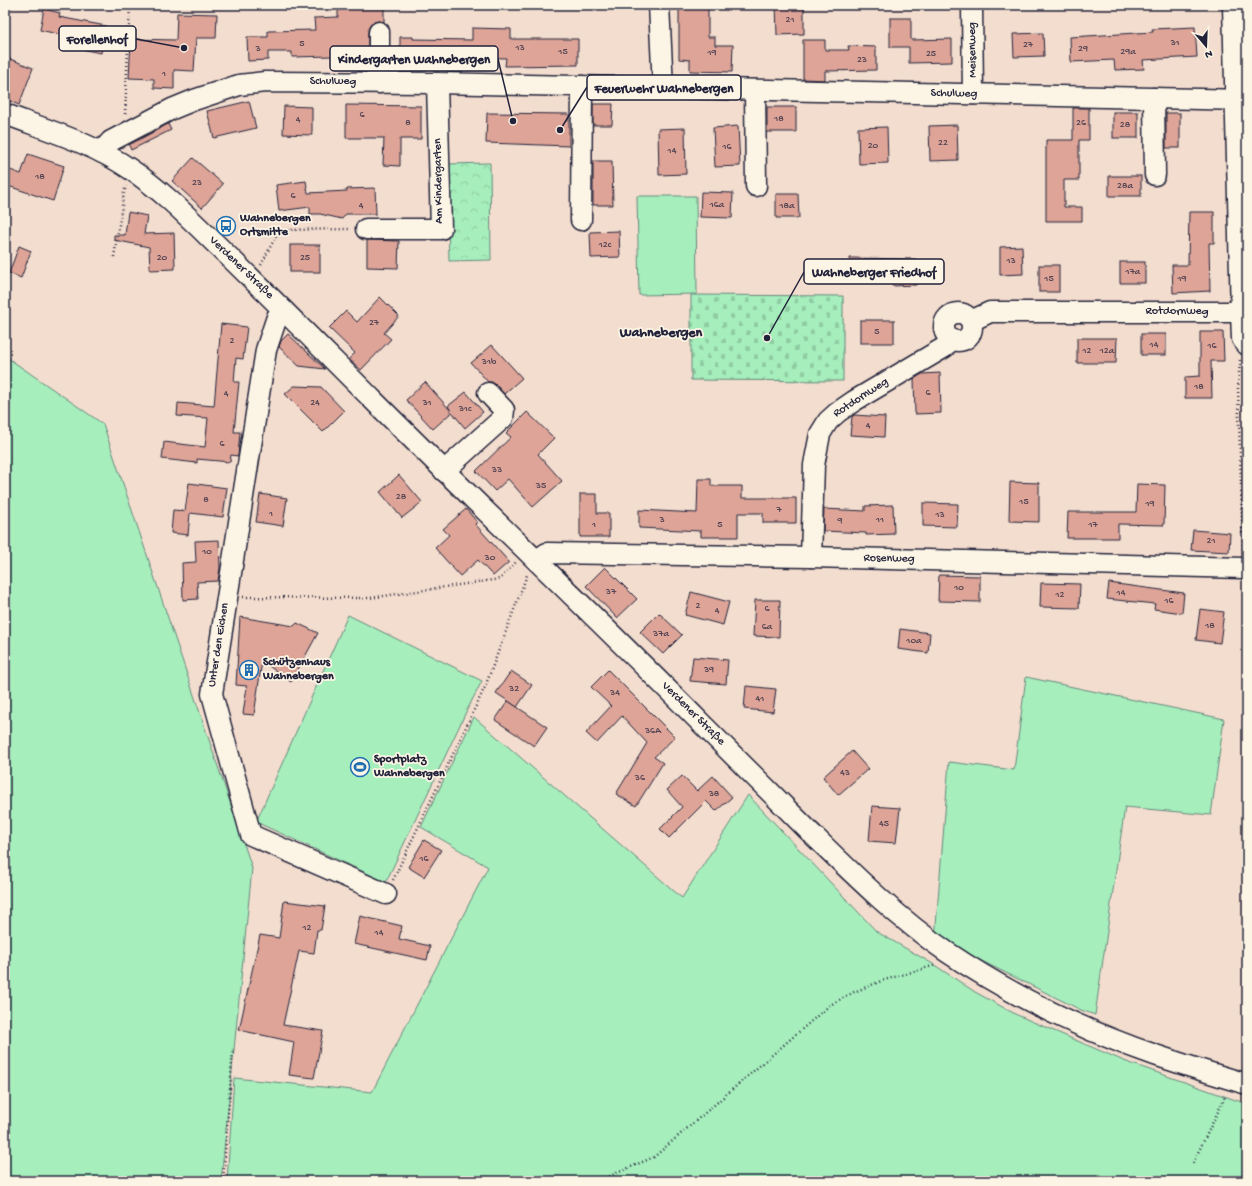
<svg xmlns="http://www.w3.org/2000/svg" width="1252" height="1186" font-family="'Gochi Hand',sans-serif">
	<defs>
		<pattern id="cemetery-stones" width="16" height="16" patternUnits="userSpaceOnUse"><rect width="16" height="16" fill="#a6eebc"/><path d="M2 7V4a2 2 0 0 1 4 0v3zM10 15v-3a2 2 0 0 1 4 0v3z" fill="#8fcca2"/></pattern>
		<pattern id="park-crowns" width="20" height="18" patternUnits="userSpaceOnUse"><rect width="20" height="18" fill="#a6eebc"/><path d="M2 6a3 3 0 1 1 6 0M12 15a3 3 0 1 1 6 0" fill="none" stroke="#8fcca2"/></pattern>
	</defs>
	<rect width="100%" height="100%" fill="#f3ddce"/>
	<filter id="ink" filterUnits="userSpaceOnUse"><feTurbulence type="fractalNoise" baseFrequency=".025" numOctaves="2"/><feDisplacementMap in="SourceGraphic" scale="8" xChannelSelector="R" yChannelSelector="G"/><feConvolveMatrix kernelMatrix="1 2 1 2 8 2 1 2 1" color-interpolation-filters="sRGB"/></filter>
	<g filter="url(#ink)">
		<!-- green -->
		<g fill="#a6eebc" stroke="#64887c">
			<polygon points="637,196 696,196 697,294 639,295"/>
			<polygon points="5,356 103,424 252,868 221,1181 5,1181"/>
			<polygon points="348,615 482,681 466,712 386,882 256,822"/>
			<polygon points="1026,677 1224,719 1211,815 1125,807 1095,1015 1081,1010 935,938 949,762 1014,770"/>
			<polygon points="474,717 682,898 748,795 877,932 933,964 975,992 1017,1015 1124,1061 1247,1104 1247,1181 227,1181 234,1078 372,1092 488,867 421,827"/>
		</g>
		<!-- cemetery -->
		<polygon fill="url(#cemetery-stones)" stroke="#64887c" points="691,295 843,296 843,381 691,380"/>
		<!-- park -->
		<polygon fill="url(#park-crowns)" stroke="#64887c" points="490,163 491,260 449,261 447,164"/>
		<!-- building -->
		<g fill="#dda497" stroke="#22223b">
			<polygon points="338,5 384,5 384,22 379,21 374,22 369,27 368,32 368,64 333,64 333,56 292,57 292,52 268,52 268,60 248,61 247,37 268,37 268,31 315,30 314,18 338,17"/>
			<polygon points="679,5 703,5 703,8 708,9 708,37 715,37 715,45 733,45 732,72 690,71 690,60 679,59"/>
			<polygon points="776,5 804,5 804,34 777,35"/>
			<polygon points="44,9 60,13 59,17 106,26 101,53 64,46 66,36 40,30"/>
			<polygon points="177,13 217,14 216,38 196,38 194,71 174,70 174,89 154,88 154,79 129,78 131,39 176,40"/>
			<polygon points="890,18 911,18 911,40 952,39 952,62 909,63 909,47 890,47"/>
			<polygon points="1195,27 1197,57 1143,60 1144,69 1115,70 1114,60 1071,62 1070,37 1153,32 1152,29"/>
			<polygon points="472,28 511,29 511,39 578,39 578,65 505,66 506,58 475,57 475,64 423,64 423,67 408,67 408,63 400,63 400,37 413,37 413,39 472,40"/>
			<polygon points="1043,33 1044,56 1014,57 1013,34"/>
			<polygon points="803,40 825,40 825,50 849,50 848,46 876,47 876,70 825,71 825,80 803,79"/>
			<polygon points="5,57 33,68 19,105 5,99"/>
			<polygon points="249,101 256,128 214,138 207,111"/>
			<polygon points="593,104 613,104 612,125 593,125"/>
			<polygon points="346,105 421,106 421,139 400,139 400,166 383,165 384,138 346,138"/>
			<polygon points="284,106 312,107 312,135 283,134"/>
			<rect x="767" y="107" width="29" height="25"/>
			<polygon points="1073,108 1089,108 1089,140 1079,140 1079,180 1064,180 1064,207 1082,207 1082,221 1046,221 1046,140 1073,140"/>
			<rect x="1113" y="112" width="25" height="26"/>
			<polygon points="487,113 569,114 569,146 486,143"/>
			<rect x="1166" y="113" width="14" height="35"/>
			<polygon points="168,124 171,130 131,150 129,145"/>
			<polygon points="957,125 958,160 930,161 929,126"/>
			<polygon points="738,126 740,166 715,167 713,128"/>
			<polygon points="887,127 888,163 859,164 858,128"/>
			<polygon points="685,128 686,174 659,175 658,129"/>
			<polygon points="28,154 64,166 53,201 5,185 5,168 21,174"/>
			<polygon points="193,158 223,184 202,208 172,181"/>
			<polygon points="593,161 612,161 613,205 593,205"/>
			<rect x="1109" y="176" width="32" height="20"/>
			<polygon points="306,181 308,193 347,191 347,189 375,188 376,214 346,214 342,219 320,214 310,214 310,207 279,211 276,185"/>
			<polygon points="701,192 733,193 732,218 700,217"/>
			<polygon points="776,194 798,194 799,218 776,218"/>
			<polygon points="128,212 147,216 144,234 174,233 175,269 150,270 149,247 114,240 114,235 125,235"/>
			<polygon points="1189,212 1214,212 1214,243 1209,243 1210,291 1173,293 1172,265 1188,265"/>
			<polygon points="619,231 620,257 591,258 590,232"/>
			<polygon points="367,240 399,241 398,268 367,267"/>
			<rect x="290" y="245" width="30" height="27"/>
			<polygon points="19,246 31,251 21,278 9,273"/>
			<polygon points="1022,246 1023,274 1000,275 1000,247"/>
			<polygon points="850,258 916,259 916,285 892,286 892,280 850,280"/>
			<rect x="1120" y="262" width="25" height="21"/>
			<rect x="1039" y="265" width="20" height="27"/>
			<polygon points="380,297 399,316 384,333 391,339 361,370 349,359 355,353 329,328 346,311 357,322"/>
			<rect x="860" y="320" width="34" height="23"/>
			<polygon points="221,324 247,327 243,359 236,358 234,382 239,382 234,432 240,432 238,456 231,455 230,462 197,459 197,463 162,459 164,442 205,447 208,418 177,416 178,403 214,406"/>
			<polygon points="1200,332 1223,332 1224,361 1211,361 1212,398 1185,398 1185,377 1200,376"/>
			<polygon points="288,334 325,369 299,366 279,347 281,341"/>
			<rect x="1141" y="334" width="25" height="21"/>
			<polygon points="1077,338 1117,338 1116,363 1077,363"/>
			<polygon points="492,345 522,378 504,394 496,385 492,382 488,382 471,363"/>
			<polygon points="940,373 941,413 915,414 914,379 922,374"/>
			<polygon points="425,382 451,411 448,406 466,392 483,412 465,428 452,412 433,429 406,400"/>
			<polygon points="294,386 321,387 344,411 323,432 285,394"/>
			<polygon points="527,412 554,438 538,454 562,481 533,507 508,479 495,491 476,471 511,437 506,433"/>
			<polygon points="854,415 885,417 884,437 850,435 852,417"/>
			<polygon points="399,475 422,502 402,518 380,492"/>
			<polygon points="698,479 711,479 711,486 742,486 742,498 796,498 796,523 763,523 763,513 738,513 738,537 701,537 701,531 639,528 639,510 697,513"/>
			<polygon points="1010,482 1039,483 1039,522 1009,521"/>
			<polygon points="189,483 227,488 223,517 190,513 188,535 171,533 173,510 185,511"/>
			<polygon points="1137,484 1165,485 1164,525 1118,524 1118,538 1067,538 1068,512 1136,512"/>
			<polygon points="260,494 287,498 283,526 256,522"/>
			<polygon points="580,494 597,494 597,513 609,513 609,537 580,537"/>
			<polygon points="923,503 958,504 957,527 923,526"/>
			<polygon points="893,505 894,534 866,535 866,533 823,531 824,509 865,511 865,506"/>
			<polygon points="466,509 477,522 475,524 509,562 493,576 478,560 460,576 435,548 449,535 443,529"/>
			<polygon points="1193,530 1230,533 1229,552 1191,550"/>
			<polygon points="219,540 220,568 218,581 197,582 198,599 183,600 182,563 196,562 195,541"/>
			<polygon points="605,567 637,599 617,618 586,586"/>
			<polygon points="939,575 980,576 980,602 938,601"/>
			<polygon points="1041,583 1080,584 1079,608 1040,607"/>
			<polygon points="1109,583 1184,593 1182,613 1154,609 1155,604 1107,599"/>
			<polygon points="691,592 729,602 723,625 685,615"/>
			<polygon points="755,600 780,600 779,637 753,636"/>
			<polygon points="1200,609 1224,612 1220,643 1196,640"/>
			<polygon points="659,613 682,635 663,654 640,632"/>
			<polygon points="240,617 294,626 297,623 318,633 291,682 262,661 254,715 243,714 247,686 236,685"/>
			<polygon points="900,629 930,633 928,653 898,649"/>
			<polygon points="693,657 728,660 726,684 690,681"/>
			<polygon points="608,670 675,737 654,757 663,763 636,806 616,794 647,743 622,716 597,743 586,733 611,706 591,687"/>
			<polygon points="511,671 532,685 517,707 496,693"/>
			<polygon points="746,686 776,689 773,712 744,709"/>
			<polygon points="508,701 547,727 534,746 495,720"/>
			<polygon points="852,751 868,769 838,795 823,777"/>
			<polygon points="682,776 697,791 713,776 732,797 716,811 706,801 669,838 660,829 682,807 667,790"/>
			<polygon points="872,806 900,808 896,843 869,841"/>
			<polygon points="424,840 441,850 424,877 408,867"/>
			<polygon points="284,901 325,906 321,930 317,930 314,953 299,951 283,1025 323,1031 314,1078 289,1075 294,1042 239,1030 260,935 279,938"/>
			<polygon points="360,916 402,926 399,939 430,946 427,960 354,944"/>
		</g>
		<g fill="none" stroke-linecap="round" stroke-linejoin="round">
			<defs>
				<g id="minor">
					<polyline points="659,5 663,88"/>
					<polyline points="972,5 973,94"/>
					<polyline points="1233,5 1241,312 1242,339 1247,345"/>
					<polyline points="379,32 379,83"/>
					<polyline points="755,90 756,186"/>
					<polyline points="1154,98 1155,175"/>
					<path d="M5,114C47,130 92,143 130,169C163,191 191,220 220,248C272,298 323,350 374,401C482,509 593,614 700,722C736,758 772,794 808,830C852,873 896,917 947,952C1011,995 1082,1030 1155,1055C1185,1065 1216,1075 1247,1084"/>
					<polyline points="101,152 111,141 172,109 194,100 239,85 265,82 437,83 1247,100"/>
					<polyline points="581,220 582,86"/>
					<polyline points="366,229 441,229 437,83"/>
					<polyline points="284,311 277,317 266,350 212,694 251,835 386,894"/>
					<circle cx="958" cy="327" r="14"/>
					<polyline points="971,321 990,312 1241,312"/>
					<polyline points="444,471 503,418 504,410 488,393"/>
					<polyline points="811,557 814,465 820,434 828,421 838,412 854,401 945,347 950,339"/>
					<polyline points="537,560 547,553 811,557 1243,568"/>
				</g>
			</defs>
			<!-- minor casing -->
			<use href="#minor" stroke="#22223b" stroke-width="23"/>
			<!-- path -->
			<g stroke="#22223b" stroke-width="2.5" stroke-dasharray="1 3" stroke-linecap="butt">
				<polyline points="125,114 130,5"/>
				<polyline points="114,257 124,193 126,186"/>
				<polyline points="261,265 279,230 351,229"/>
				<polyline points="1240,360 1238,387 1243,552"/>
				<polyline points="243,597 370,598 500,579 516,562"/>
				<polyline points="393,880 485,687 527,575"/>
				<polyline points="1193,1163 1226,1095"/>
				<polyline points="223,1181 233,1049"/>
				<polyline points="598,1181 654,1157 830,1005 854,992 881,981 936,965"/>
			</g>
			<!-- minor -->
			<use href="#minor" stroke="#fcf5e5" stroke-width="20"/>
		</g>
	</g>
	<!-- icons -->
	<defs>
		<symbol id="bus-ring" viewBox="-11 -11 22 22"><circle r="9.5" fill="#fcf5e5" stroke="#1f6fb2" stroke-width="1.5"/><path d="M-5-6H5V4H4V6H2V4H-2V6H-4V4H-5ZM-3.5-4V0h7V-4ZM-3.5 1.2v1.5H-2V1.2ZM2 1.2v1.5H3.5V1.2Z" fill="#1f6fb2"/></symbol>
		<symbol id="building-ring" viewBox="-11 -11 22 22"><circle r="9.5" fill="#fcf5e5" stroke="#1f6fb2" stroke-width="1.5"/><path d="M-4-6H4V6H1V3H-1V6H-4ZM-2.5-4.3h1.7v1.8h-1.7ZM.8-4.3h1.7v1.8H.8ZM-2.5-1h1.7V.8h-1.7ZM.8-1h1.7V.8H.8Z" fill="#1f6fb2"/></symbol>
		<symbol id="stadium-ring" viewBox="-11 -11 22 22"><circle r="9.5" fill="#fcf5e5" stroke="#1f6fb2" stroke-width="1.5"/><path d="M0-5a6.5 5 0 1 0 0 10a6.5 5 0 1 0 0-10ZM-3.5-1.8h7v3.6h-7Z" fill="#1f6fb2"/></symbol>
	</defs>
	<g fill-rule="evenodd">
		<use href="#bus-ring" x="215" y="215" width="22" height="22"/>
		<use href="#building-ring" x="238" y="659" width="22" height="22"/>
		<use href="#stadium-ring" x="349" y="756" width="22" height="22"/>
	</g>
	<g text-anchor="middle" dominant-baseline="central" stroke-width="3.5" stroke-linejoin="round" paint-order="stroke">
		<!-- number labels -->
		<g font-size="10" fill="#514252">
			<text x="790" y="20">21</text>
			<text x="1175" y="43">31</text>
			<text x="302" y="44">5</text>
			<text x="1028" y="45">27</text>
			<text x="520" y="48">13</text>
			<text x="258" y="49">3</text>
			<text x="1083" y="49">29</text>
			<text x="563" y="52">15</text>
			<text x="1128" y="52">29a</text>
			<text x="712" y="53">19</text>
			<text x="931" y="54">25</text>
			<text x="862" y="60">23</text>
			<text x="164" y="74">1</text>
			<text x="362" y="115">6</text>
			<text x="779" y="119">18</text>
			<text x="298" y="120">4</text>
			<text x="408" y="123">8</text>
			<text x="1081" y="123">26</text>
			<text x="1125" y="125">28</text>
			<text x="943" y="143">22</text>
			<text x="873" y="146">20</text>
			<text x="727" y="147">16</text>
			<text x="672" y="151">14</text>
			<text x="40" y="177">18</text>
			<text x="197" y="183">23</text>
			<text x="1125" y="186">28a</text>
			<text x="293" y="196">6</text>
			<text x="717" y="205">16a</text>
			<text x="361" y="206">4</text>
			<text x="787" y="206">18a</text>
			<text x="605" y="245">12c</text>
			<text x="162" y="258">20</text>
			<text x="305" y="258">25</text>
			<text x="1011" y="261">13</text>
			<text x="1133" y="272">17a</text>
			<text x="1049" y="279">15</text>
			<text x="1182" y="279">19</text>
			<text x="374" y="323">27</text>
			<text x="877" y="332">5</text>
			<text x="232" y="341">2</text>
			<text x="1154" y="345">14</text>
			<text x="1212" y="346">16</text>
			<text x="1087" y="351">12</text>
			<text x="1107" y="351">12a</text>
			<text x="489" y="362">31b</text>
			<text x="1199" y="387">18</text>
			<text x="928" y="393">6</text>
			<text x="226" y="394">4</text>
			<text x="315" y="403">24</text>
			<text x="427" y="403">31</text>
			<text x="465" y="409">31c</text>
			<text x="868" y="426">4</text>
			<text x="222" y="444">6</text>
			<text x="497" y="470">33</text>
			<text x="541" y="486">35</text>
			<text x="401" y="497">28</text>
			<text x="206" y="500">8</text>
			<text x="1024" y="502">15</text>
			<text x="1150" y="504">19</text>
			<text x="779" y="510">7</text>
			<text x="271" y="514">1</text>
			<text x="940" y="515">13</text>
			<text x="662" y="520">3</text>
			<text x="880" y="520">11</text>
			<text x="840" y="521">9</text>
			<text x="594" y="525">1</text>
			<text x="720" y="525">5</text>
			<text x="1093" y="525">17</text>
			<text x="1211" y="541">21</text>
			<text x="207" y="552">10</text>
			<text x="490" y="558">30</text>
			<text x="959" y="588">10</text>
			<text x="611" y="592">37</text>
			<text x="1121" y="593">14</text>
			<text x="1060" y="595">12</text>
			<text x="1169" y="601">16</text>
			<text x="698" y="606">2</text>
			<text x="767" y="609">6</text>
			<text x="717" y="611">4</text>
			<text x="1210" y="626">18</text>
			<text x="767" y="627">6a</text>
			<text x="661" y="634">37a</text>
			<text x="914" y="641">10a</text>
			<text x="709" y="670">39</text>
			<text x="514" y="689">32</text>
			<text x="615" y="693">34</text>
			<text x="760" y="699">41</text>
			<text x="653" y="731">36A</text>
			<text x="845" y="773">43</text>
			<text x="640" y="778">36</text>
			<text x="714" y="794">38</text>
			<text x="884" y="824">45</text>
			<text x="424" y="859">16</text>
			<text x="307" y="928">12</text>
			<text x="379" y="933">14</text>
		</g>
		<!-- street labels -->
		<g font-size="12" fill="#22223b" stroke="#fcf5e5">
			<text transform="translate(973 50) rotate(-91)">Meisenweg</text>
			<text x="333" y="82">Schulweg</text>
			<text transform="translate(954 94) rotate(1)">Schulweg</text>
			<text transform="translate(439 181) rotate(-91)">Am Kindergarten</text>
			<text transform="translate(241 268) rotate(44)">Verdener Straße</text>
			<text x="1177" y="312">Rotdornweg</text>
			<text transform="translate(861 398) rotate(-33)">Rotdornweg</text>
			<text transform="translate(889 559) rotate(1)">Rosenweg</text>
			<text transform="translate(219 645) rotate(-81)">Unter den Eichen</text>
			<text transform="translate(693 714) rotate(45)">Verdener Straße</text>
		</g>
		<!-- poi labels -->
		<g font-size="12" font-weight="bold" fill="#22223b" stroke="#fcf5e5" text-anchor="start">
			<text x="240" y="219">Wahnebergen<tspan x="240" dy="14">Ortsmitte</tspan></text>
			<text x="263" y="663">Schützenhaus<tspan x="263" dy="14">Wahnebergen</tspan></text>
			<text x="374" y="760">Sportplatz<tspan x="374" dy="14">Wahnebergen</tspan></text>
		</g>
		<!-- quarter labels -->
		<g font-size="14" font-weight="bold" fill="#22223b" stroke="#fcf5e5">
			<text x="661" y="333">Wahnebergen</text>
		</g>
	</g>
	<!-- callouts -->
	<path fill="none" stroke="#22223b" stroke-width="1.5" d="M184 48L136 39M513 121L498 59M560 130L587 87M767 338L804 272"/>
	<g fill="#22223b" stroke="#fcf5e5" stroke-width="1.5">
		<circle cx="184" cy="48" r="4"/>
		<circle cx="513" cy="121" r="4"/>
		<circle cx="560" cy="130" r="4"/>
		<circle cx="767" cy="338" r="4"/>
	</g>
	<g fill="#fcf5e5" stroke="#22223b" stroke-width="1.5">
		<rect x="59" y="26" width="77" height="25" rx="4"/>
		<rect x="330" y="46" width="168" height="25" rx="4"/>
		<rect x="587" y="75" width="154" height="25" rx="4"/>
		<rect x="804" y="259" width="140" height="25" rx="4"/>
	</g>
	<g font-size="13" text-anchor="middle" font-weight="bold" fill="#22223b">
		<text x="97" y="43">Forellenhof</text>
		<text x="414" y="63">Kindergarten Wahnebergen</text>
		<text x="664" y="92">Feuerwehr Wahnebergen</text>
		<text x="874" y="276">Wahneberger Friedhof</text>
	</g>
	<!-- margin -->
	<rect width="1252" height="1186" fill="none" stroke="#fcf5e5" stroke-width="20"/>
	<rect x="10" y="10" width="1232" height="1166" fill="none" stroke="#22223b" stroke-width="1.5" filter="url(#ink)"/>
	<!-- north arrow -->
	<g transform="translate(1206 46) rotate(161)" stroke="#fcf5e5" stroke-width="3" paint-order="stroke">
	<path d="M0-3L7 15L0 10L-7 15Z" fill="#22223b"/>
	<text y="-6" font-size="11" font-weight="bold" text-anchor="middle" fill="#22223b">N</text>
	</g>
</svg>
